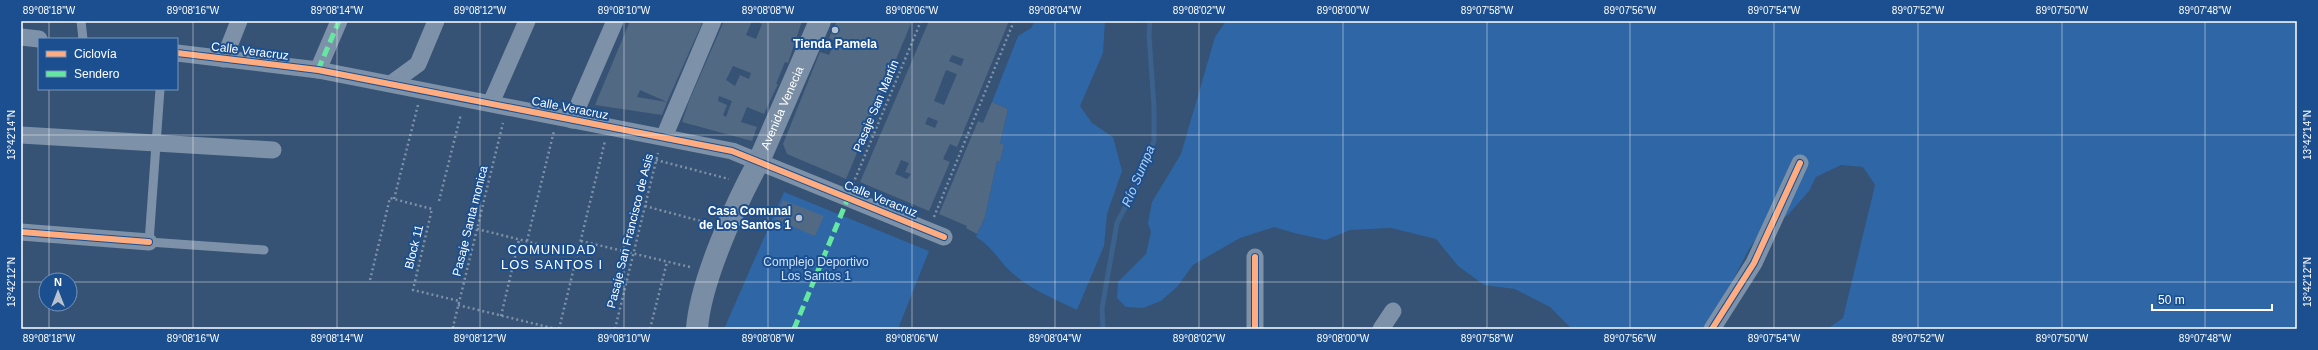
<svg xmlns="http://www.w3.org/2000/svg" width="2318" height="350" font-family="Arial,sans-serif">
	<rect width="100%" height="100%" fill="#365274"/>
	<!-- green -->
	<g fill="#2f66a5">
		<path d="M1035,21H1105L1103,53L1080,106L1092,123L1113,137L1122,171L1107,214L1104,246L1077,310C1054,299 1027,288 1009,270C998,259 990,245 976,237L985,217L997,161H1000L1004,145L1000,143L1008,109L992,102L1018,36L1031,28Z"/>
		<polygon points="1226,21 2297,21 2297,329 1827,329 1843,318 1875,185 1863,167 1841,165 1816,177 1809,191 1788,215 1761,232 1749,249 1731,284 1703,329 1572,329 1550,307 1515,289 1484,285 1458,266 1436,239 1391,228 1350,230 1326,240 1294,233 1274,227 1240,238 1193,265 1177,287 1161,301 1143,308 1126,307 1117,298 1118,282 1146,254 1151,232 1148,223 1152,202 1181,154 1215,37"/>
		<polygon points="784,192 929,251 898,329 724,329"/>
	</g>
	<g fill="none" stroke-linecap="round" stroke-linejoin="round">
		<!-- stream -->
		<polyline stroke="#3b618d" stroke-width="5" points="1103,329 1102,308 1117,223 1136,187 1154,141 1154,107 1149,35 1150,21"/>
	</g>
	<!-- building -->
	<g fill="#526984" fill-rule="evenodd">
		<polygon points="630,21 703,21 667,102 640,90 637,97 667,102 662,115 595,105"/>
		<path d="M724,21H752L746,35L756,39L762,24L756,21H802L788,63L785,62L776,84H778L764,114L747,107L741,122L757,127L752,141L682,122L689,101ZM733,66L751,73L749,79L740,75L735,86L726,80ZM719,96L732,101L726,117L723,115L727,105L718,101Z"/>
		<polygon points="837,21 912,21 846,179 787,154 783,144 820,52 829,55 835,41 829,38"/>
		<path d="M929,21H1009L957,147L950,144L943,159L950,162L929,211L860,182ZM952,55L964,59L961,66L949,61ZM946,70L957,74L944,105L934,101ZM928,117L938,121L935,128L925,124ZM901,160L909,163L905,172L911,174L907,179L895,174Z"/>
		<polygon points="992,102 1008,109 1000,143 1004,145 1000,161 997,161 985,217 977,234 966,228 967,226 939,214 978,121 983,123"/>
		<polygon points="783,200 824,216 815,236 775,219"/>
	</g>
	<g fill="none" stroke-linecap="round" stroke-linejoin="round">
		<!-- path -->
		<g stroke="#7d92a8" stroke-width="2.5" stroke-dasharray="2 3" stroke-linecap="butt">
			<polyline points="656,160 729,179"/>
			<polyline points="853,184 921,21"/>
			<polyline points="394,199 418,105"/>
			<polyline points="439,201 461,114"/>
			<polyline points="645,206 708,223"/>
			<polyline points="934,217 1014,21"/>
			<polyline points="477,229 578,254"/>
			<polyline points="527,241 554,131"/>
			<polyline points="581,241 690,267"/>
			<polyline points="370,280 390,198 394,199 432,209 413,290 459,301"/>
			<polyline points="458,305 556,329"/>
			<polyline points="501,316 519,240"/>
			<polyline points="459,329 453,327 503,123"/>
			<polyline points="559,329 605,141"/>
			<polyline points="615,329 658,153"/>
			<polyline points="650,329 667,262"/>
		</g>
		<!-- lane -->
		<g stroke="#7d92a8" stroke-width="9">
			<polyline points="81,21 83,39"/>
			<polyline points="160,89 149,242 264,250"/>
		</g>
		<!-- street -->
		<g stroke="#7d92a8" stroke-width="17">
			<polyline points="21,37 39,39"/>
			<polyline points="177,53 318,70 732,151 944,237"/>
			<polyline points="224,59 239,21"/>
			<polyline points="318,70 339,21"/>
			<polyline points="392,83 418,64 436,21"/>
			<polyline points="491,103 527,21"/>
			<polyline points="572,120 615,21"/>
			<polyline points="21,135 273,150"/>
			<polyline points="664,137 713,21"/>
			<polyline points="21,232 149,242"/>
			<polyline points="1255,257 1255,329"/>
			<polyline points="1381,329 1393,311"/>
			<polyline points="1712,329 1754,263 1800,163"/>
		</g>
		<!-- secondary -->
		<path stroke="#798da4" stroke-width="22" id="s1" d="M697,329C700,282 736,203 759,161L820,21"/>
		<!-- quiet -->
		<g stroke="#66e7a1" stroke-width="5" stroke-dasharray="10 5" stroke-linecap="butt">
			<polyline points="318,70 339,21"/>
			<polyline points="794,329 848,198"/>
		</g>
		<defs>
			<g id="cycleway">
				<polyline points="177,53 318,70 732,151 944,237"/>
				<polyline points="21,232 149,242"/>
				<polyline points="1255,257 1255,329"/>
				<polyline points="1712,329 1754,263 1800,163"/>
			</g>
		</defs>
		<!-- cycleway casing -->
		<use href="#cycleway" stroke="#1b4f8f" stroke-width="8"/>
		<!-- cycleway -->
		<use href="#cycleway" stroke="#ffac80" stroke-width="6"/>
	</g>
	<!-- ticks -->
	<path fill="none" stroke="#fff" stroke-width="1" stroke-opacity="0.45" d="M49,21V39M193,21V329M337,21V329M480,21V329M624,21V329M768,21V329M912,21V329M1055,21V329M1199,21V329M1343,21V329M1487,21V329M1630,21V329M1774,21V329M1918,21V329M2062,21V329M2205,21V329M49,89V280M21,135H2297M21,282H46M70,282H2297M49,304V329"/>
	<!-- markers -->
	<g fill="#b9c2ce" stroke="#1b4f8f" stroke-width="1.5">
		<circle cx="835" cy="30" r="4"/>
		<circle cx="799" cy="218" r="4"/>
	</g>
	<g text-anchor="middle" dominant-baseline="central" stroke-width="4" stroke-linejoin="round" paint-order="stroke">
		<!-- poi labels -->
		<g font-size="12" font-weight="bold" fill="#fff" stroke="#1b4f8f">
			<text x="835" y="44">Tienda Pamela</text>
			<text x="791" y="211" text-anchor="end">Casa Comunal<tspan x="791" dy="14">de Los Santos 1</tspan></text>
		</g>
		<!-- street labels -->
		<g font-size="12" fill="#fff" stroke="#1b4f8f">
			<text transform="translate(250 51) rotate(7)">Calle Veracruz</text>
			<text transform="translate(876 106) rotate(-67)">Pasaje San Martín</text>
			<text stroke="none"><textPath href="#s1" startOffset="238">Avenida Venecia</textPath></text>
			<text transform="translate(570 108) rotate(11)">Calle Veracruz</text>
			<text transform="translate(881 199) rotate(22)">Calle Veracruz</text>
			<text transform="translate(470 221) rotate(-76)">Pasaje Santa monica</text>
			<text transform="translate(630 231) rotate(-76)">Pasaje San Francisco de Asis</text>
			<text transform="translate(414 247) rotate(-76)">Block 11</text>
		</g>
		<!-- park labels -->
		<g font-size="12" fill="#cfe3fa" stroke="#1b4f8f">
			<text x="816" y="262">Complejo Deportivo<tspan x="816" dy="14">Los Santos 1</tspan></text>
		</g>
		<!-- water labels -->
		<g font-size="13" font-style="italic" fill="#b5d3f5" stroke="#1b4f8f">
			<text transform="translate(1138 176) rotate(-67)">Río Sumpa</text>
		</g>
		<!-- neighbourhood labels -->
		<g font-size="13" letter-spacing="1" fill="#fff" stroke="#1b4f8f">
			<text x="552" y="249">COMUNIDAD<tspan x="552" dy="15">LOS SANTOS I</tspan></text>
		</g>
	</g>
	<!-- border -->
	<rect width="2318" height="350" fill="none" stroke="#1b4f8f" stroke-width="44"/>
	<!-- legend -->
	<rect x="38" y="38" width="140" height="52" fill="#1b4f8f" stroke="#7695bc"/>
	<rect x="46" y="51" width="20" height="6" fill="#ffac80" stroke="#7695bc"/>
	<text x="74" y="58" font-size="12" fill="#ffffff">Ciclovía</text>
	<rect x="46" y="71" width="20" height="6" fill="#66e7a1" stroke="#7695bc"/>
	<text x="74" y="78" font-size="12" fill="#ffffff">Sendero</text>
	<!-- north arrow -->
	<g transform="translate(58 292)"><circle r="19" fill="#1b4f8f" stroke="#7695bc"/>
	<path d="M0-3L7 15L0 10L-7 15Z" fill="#b9c2ce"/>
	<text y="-6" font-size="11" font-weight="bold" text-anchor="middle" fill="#ffffff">N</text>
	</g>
	<!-- scale -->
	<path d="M2152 304v6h120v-6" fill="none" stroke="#ffffff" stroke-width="2"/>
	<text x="2158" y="304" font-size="12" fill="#ffffff" stroke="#1b4f8f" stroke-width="3" paint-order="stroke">50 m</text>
	<rect x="22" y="22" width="2274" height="306" fill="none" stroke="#fff" stroke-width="1.5"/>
	<g font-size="10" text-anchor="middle" fill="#fff">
		<text x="49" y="14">89°08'18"W</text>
		<text x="193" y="14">89°08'16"W</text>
		<text x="337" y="14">89°08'14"W</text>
		<text x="480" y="14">89°08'12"W</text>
		<text x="624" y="14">89°08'10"W</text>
		<text x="768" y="14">89°08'08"W</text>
		<text x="912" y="14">89°08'06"W</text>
		<text x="1055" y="14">89°08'04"W</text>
		<text x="1199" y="14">89°08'02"W</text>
		<text x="1343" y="14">89°08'00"W</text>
		<text x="1487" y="14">89°07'58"W</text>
		<text x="1630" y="14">89°07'56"W</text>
		<text x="1774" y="14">89°07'54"W</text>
		<text x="1918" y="14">89°07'52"W</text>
		<text x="2062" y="14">89°07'50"W</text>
		<text x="2205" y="14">89°07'48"W</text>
		<text transform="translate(11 135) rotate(-90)" y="4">13°42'14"N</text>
		<text transform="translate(2307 135) rotate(-90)" y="4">13°42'14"N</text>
		<text transform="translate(11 282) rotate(-90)" y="4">13°42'12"N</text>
		<text transform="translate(2307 282) rotate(-90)" y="4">13°42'12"N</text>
		<text x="49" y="342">89°08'18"W</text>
		<text x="193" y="342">89°08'16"W</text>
		<text x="337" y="342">89°08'14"W</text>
		<text x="480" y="342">89°08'12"W</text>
		<text x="624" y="342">89°08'10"W</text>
		<text x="768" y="342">89°08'08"W</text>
		<text x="912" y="342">89°08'06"W</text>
		<text x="1055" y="342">89°08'04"W</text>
		<text x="1199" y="342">89°08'02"W</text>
		<text x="1343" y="342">89°08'00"W</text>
		<text x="1487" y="342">89°07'58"W</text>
		<text x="1630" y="342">89°07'56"W</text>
		<text x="1774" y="342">89°07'54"W</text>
		<text x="1918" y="342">89°07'52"W</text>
		<text x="2062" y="342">89°07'50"W</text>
		<text x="2205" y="342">89°07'48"W</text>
	</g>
</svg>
